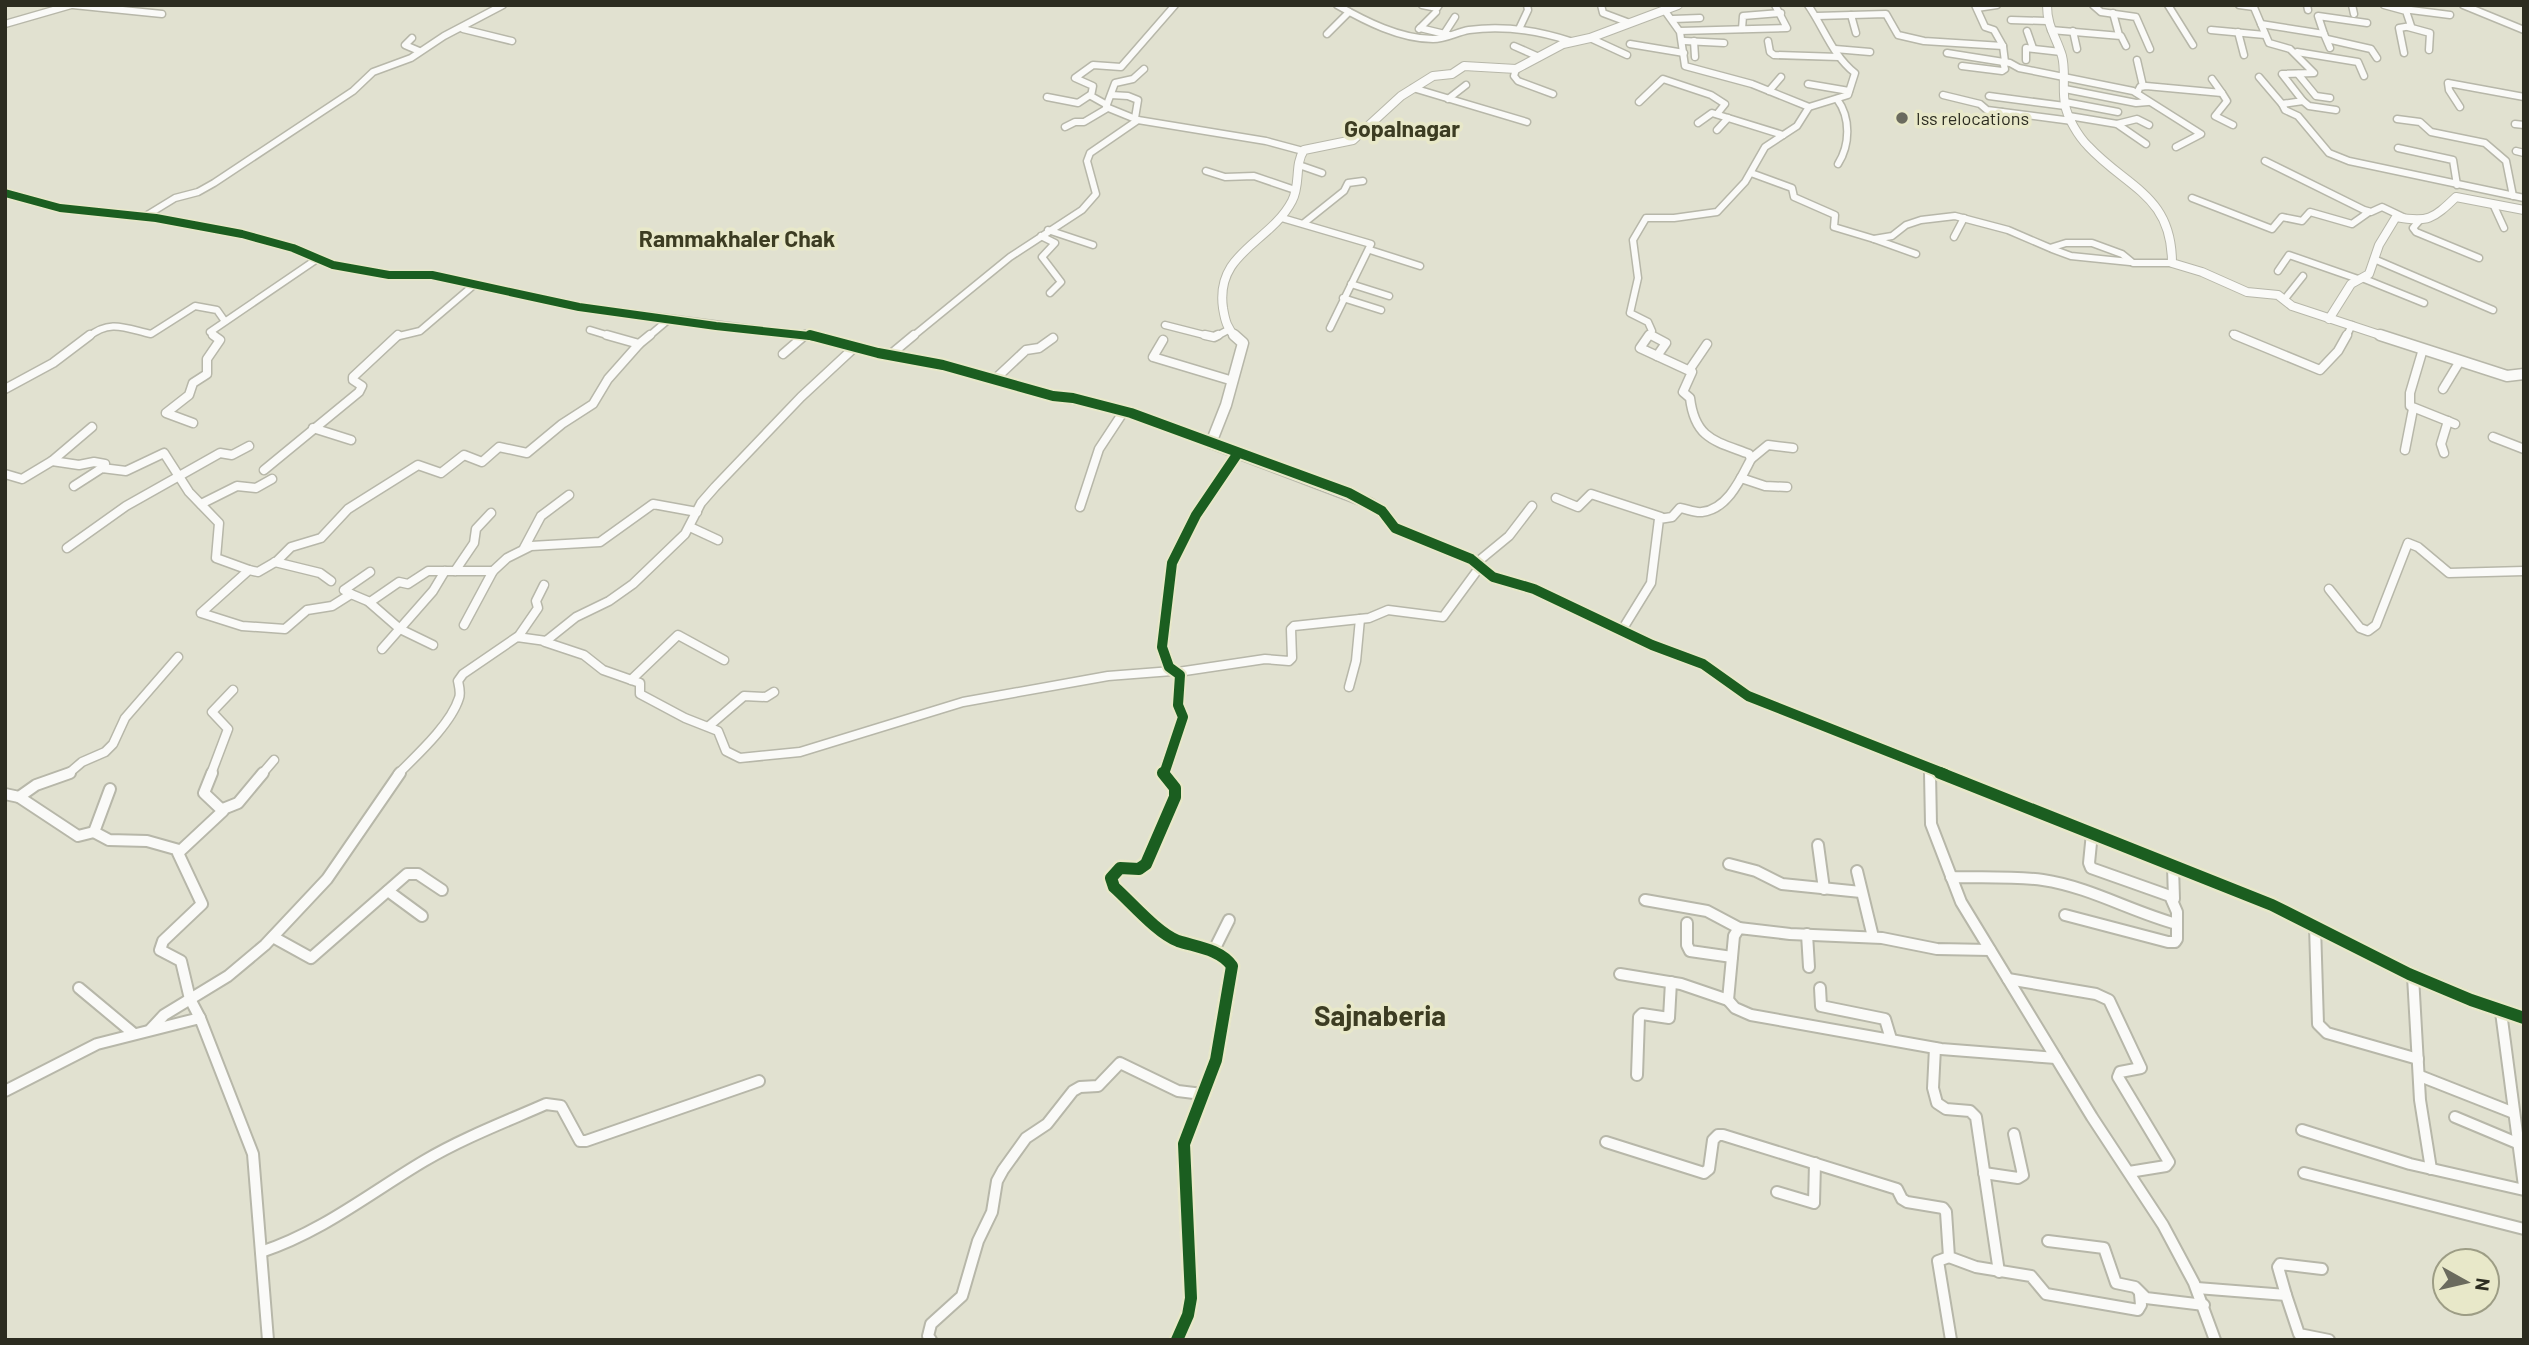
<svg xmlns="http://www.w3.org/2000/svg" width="2529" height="1345" font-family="Barlow,sans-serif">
	<rect width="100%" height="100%" fill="#e1e1d0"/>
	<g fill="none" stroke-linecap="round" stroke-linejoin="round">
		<defs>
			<g id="minor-far2">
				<polyline points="73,5 162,14"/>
				<path d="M1337,5C1365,21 1400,39 1433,39C1446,39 1457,32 1469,30C1504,25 1536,30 1570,41"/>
				<polyline points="1422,5 1437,8 1439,5"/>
				<polyline points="1601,5 1603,13 1627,22"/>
				<polyline points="1975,5 1985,27 1994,30 2003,46 2005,62"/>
				<polyline points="2093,5 2101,12 2136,17 2150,49"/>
				<polyline points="2168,5 2193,45"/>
				<polyline points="2239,5 2254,7"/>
				<polyline points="2253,5 2269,43 2290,49 2314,73 2282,74 2303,101 2282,104 2285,110 2298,116 2329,153 2349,161 2524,198"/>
				<polyline points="2307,5 2308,10"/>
				<polyline points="2352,5 2354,14"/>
				<polyline points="2384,5 2406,11 2411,26 2399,28 2404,53"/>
				<polyline points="2463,5 2524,30"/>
				<polyline points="1977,8 1997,5"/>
				<polyline points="2403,9 2450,15"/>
				<polyline points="1665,11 1680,32 1685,66 1752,84 1809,107"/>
				<polyline points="2113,13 2119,35"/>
				<polyline points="1851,15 1856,33"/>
				<polyline points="1817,16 1886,14 1898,35 1924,41 2003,46"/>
				<polyline points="1673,19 1700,18"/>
				<polyline points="2011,20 2047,21"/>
				<polyline points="5,24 71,5"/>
				<polyline points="2261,24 2324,34 2330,48"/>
				<polyline points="1520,27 1528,10 1527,5"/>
				<polyline points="2408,27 2430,33 2429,50"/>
				<polyline points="1420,28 1449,35"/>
				<polyline points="463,29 512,41"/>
				<polyline points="1419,29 1436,12"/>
				<polyline points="1742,29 1743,16 1781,13"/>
				<polyline points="2051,30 2121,36 2126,46"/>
				<polyline points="2211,30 2265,35"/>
				<polyline points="1680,31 1787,28 1775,5"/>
				<polyline points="2027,31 2033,48"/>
				<polyline points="2073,31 2077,49"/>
				<polyline points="2238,32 2244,55"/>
				<polyline points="1327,34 1349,12"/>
				<polyline points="1444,34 1455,17"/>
				<polyline points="2324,34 2318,16 2367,23"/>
				<polyline points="412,38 405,45 419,51"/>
				<polyline points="1590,38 1627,55"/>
				<polyline points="2327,39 2371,49 2377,58"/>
				<polyline points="1684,41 1724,43"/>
				<polyline points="1694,41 1695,57"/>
				<polyline points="1768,41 1770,52 1774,55 1839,57"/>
				<polyline points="1630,44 1684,53"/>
				<polyline points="1514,46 1539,57"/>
				<polyline points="1835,49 1870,52"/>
				<polyline points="2297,52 2358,62 2364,76"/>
				<polyline points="1947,53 2010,63 2019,68 2133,91 2201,134 2176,147"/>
				<polyline points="2026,60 2026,48 2061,52"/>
				<polyline points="2137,60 2143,86"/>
				<polyline points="1962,66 2002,71 2005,69 2003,62"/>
				<polyline points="1516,69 1514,76 1518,81 1553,94"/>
				<polyline points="2298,74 2316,96 2330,98"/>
				<polyline points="2259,77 2282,104"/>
				<polyline points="1808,84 1849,91"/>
				<polyline points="1413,88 1527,122"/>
				<polyline points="2065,89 2136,103 2148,102"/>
				<polyline points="1769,91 1781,77"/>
				<polyline points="2137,93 2140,87 2146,86 2222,93 2212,79"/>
				<polyline points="2222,93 2227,101 2215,116 2233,125"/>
				<polyline points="1111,95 1128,96 1138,100 1135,118"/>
				<polyline points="1943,95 1980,104 1987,110 2072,121"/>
				<polyline points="1989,96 2065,106"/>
				<polyline points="1047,97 1078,103 1090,95"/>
				<polyline points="1448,99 1466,85"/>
				<path d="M1837,99C1851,118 1850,145 1838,164"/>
				<polyline points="2303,101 2309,106 2336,110"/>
				<polyline points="1639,102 1663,79 1711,95 1725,104 1717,114"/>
				<polyline points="2065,102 2118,112"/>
				<polyline points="1107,105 1091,96 1093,86 1075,78 1093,65 1121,67 1175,5"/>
				<polyline points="2460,107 2449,90 2448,83 2524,97"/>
				<polyline points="2069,116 2117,124 2146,144"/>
				<polyline points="1988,117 2003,118 2002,112"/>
				<polyline points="2397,119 2420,122 2431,132 2485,143 2506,161 2513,196"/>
				<polyline points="1138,120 1106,107 1115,83 1133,79 1144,69"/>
				<polyline points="1698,123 1712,113 1783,135"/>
				<polyline points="2117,124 2137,119 2149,125"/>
				<polyline points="2515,124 2524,125"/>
				<polyline points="1065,127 1075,122 1084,122 1106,109"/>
				<polyline points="1717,130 1728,118"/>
				<polyline points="2398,148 2453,160 2457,185"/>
				<polyline points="2516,151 2524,153"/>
				<polyline points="2265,161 2364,210 2371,212 2382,207 2403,217"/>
				<polyline points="1299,165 1322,173"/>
				<polyline points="1206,171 1225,177 1254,176 1295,190"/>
				<polyline points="1751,173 1792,188 1794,197 1835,215 1834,227 1874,239 1892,236 1906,225 1921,220 1955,216 2008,230 2050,248 2066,243 2092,243 2122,254 2133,263 2172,263"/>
				<polyline points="5,193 60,208 156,218 242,234 293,248 333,265 389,275 432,275 579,307 816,337"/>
				<polyline points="2192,198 2272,229 2282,217 2302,221 2310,212 2352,224 2369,212"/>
				<polyline points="2493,204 2504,228"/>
				<polyline points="144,217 175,198 198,192 214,183 353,91 373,72 411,58 444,36 503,5"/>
				<polyline points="1282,218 1371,244 1330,328"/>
				<polyline points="2419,221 2413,228 2416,232 2479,258"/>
				<polyline points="1304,223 1344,191 1348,183 1363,181"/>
				<polyline points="1048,230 1093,245"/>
				<polyline points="1041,236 1055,243 1042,257 1061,282 1050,293"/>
				<polyline points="1954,237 1964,218"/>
				<polyline points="1874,239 1916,254"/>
				<polyline points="2052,249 2071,256 2130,262"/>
				<polyline points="1370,250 1420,266"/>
				<polyline points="2374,259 2493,310"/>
				<polyline points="2278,271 2289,255 2358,279"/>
				<polyline points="2362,278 2424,303"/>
				<polyline points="1351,284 1389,296"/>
				<polyline points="1343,298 1381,310"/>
				<polyline points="2284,300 2303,276"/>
				<polyline points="1165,325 1212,337"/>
				<polyline points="590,330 613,337"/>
				<polyline points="2233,334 2239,337"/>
				<polyline points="1651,335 1654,337"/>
				<path d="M88,337C110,319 125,328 151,334L195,306L217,310L224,320"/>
				<polyline points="216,337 210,332 317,259"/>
				<polyline points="395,337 420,331 475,284"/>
				<polyline points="648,337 668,320"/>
				<polyline points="803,337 806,334"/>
				<polyline points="912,337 1010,257 1082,210 1096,194 1087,161 1090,153 1138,120 1266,141 1303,151"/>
				<polyline points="1215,337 1228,330"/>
				<path d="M1648,337L1652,331L1648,322L1630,313L1638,278L1633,240L1646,218H1674L1717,212L1745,182L1765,147L1797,126L1809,107L1848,95L1855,73C1833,56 1824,28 1808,5"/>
				<polyline points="2346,337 2352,325"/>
			</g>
			<g id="minor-far1">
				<polyline points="607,335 639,344 650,335"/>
				<polyline points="809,335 878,353 943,365 1053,396 1094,403 1131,413 1211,443"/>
				<polyline points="1205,335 1214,337 1218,335"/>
				<polyline points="1651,335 1666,343 1657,356"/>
				<polyline points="2235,335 2320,370 2338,351 2347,335"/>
				<polyline points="1163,340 1153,357 1233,381"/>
				<polyline points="2423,349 2410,393 2410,406 2455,424"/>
				<polyline points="783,354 805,335"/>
				<polyline points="890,355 914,335"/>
				<polyline points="1690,369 1707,344"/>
				<polyline points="994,380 1026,350 1039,348 1053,338"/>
				<polyline points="5,389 53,363 90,335"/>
				<polyline points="2443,389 2460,361"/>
				<polyline points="193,423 166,413 189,395 193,383 207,374 207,359 220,340 213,335"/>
				<polyline points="313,428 351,440"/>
				<polyline points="2493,437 2524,449"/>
				<polyline points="2405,450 2413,409"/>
				<polyline points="2444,453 2441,444 2448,421"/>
				<polyline points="1751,459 1768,445 1793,448"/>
				<polyline points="52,461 92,427"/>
				<polyline points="264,470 359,392 362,386 353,380 353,377 398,335"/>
				<polyline points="5,474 22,479 52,461 79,465 94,462 105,464 103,468"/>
				<polyline points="1741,478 1765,486 1787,487"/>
				<polyline points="74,486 102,468 126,471 164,453 189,492 219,523 216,558 249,570"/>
				<polyline points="1556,498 1578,507 1591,494 1661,517"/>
				<polyline points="201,504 237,486 256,488 272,479"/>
				<polyline points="1080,507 1099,449 1124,411"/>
				<polyline points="690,527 718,540"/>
				<polyline points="67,548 126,506 220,453 232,455 249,446"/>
				<polyline points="524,548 541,516 569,495"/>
				<polyline points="275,562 320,573 331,581"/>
				<polyline points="1475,564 1509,536 1532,506"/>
				<polyline points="455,571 474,543 476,529 491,513"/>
				<polyline points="493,571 428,571 408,584 399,582 370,602 351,594 332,606 307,610 285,629 242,626 201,613 249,570 258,572 277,561 291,547 321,538 348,509 418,465 441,473 464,455 482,462 499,447 527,453 562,424 593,404 608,379 639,344"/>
				<polyline points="2329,589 2360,628 2368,631 2376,625 2408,543 2418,547 2449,573 2524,571"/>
				<polyline points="351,594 344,590 370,572"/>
				<polyline points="369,602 400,629 433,645"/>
				<polyline points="464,625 493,571 507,558 531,546 600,542 653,504 697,512"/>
				<path d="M1622,630L1651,583L1659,519L1672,517L1680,508C1687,509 1695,513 1702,512C1728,509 1741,478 1751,459L1749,454C1715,441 1695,439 1690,398L1683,392L1692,372L1640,348L1649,335"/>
				<polyline points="518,637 538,608 536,601 544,585"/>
				<polyline points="545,642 584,655 603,670 640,683 640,694 685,718 718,731 726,751 740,758 800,752 963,702 1108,676 1172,671"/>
				<polyline points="382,649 433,591 445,571"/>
				<polyline points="1178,672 1265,659 1289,661 1292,658 1291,629 1294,626 1369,618 1388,610 1443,617 1479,568"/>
				<polyline points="631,680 678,635 724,660"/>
				<polyline points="1349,687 1356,661 1360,619"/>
				<polyline points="709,726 744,696 766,697 774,692"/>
				<polyline points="1930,769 1930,774"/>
				<polyline points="68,774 82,762 105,752 113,744 125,718 178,657"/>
				<polyline points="211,774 228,729 212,712 233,690"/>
				<polyline points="262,774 274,760"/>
				<path d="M398,774C417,755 451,724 459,698C461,693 459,686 458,681L463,674L517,637L546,641L576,617L609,601L633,584L685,534L701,503L715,487L801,397L856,346"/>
			</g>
			<g id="minor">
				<polyline points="1930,773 1931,824 1961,902 2092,1117 2163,1225 2194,1283 2215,1340"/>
				<polyline points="110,789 94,832 109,840 147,841 179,850"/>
				<polyline points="5,794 19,797 36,785 70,773"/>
				<polyline points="19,797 78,836 94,832"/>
				<polyline points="223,809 238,803 263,773"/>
				<polyline points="1818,845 1824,889"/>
				<polyline points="1729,864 1756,871 1782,884 1861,892"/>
				<polyline points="2173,866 2174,899"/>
				<polyline points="1857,871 1873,937"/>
				<path d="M1951,877C1981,878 2014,876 2043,880C2090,887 2132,912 2177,924"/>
				<polyline points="388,891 422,916"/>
				<polyline points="1645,900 1707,911 1739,928"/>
				<polyline points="2065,915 2168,942 2175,942 2177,939 2177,912 2170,896 2091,868 2089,863 2092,833"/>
				<polyline points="1687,923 1687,945 1690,951 1732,957"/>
				<polyline points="2315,926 2318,1024 2327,1033 2418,1059"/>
				<polyline points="1807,934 1809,967"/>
				<polyline points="273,937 311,958 407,874 418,874 442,890"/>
				<polyline points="1213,952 1229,920"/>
				<polyline points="1620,974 1681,984 1728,1000 1734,936 1739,928 1790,934 1882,938 1937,949 1990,950"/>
				<polyline points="2413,976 2420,1100 2431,1169"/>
				<polyline points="2008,979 2096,994 2109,1000 2141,1068 2120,1072 2118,1077 2169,1162 2166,1166 2129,1172"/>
				<polyline points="79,988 133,1033"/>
				<polyline points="1820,988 1821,1006 1885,1019 1891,1039"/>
				<polyline points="1728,1000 1735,1008 1751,1015 1941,1049 2056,1058"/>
				<polyline points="2501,1012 2524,1186"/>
				<polyline points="200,1018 190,999 181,961 160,950 163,941 202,904 178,853 223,811 204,793 212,773"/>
				<polyline points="151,1029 164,1015 228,976 265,945 327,879 400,773"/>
				<polyline points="1935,1048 1933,1088 1937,1103 1946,1109 1970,1111 1976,1117 1999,1272"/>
				<polyline points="1637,1075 1639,1017 1642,1014 1669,1018 1671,982"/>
				<polyline points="2420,1076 2514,1113"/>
				<polyline points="5,1091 97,1044 200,1018 253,1154 268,1340"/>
				<polyline points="2455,1117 2517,1143"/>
				<polyline points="2302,1130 2410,1164 2524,1190"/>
				<polyline points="1606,1142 1704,1173 1709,1169 1713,1140 1718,1135 1723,1135 1897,1189 1902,1199 1907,1202 1943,1208 1946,1212 1949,1257 1976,1267 2031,1276 2046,1294 2138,1310 2141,1305 2140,1294"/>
				<polyline points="1984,1173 2018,1178 2023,1175 2014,1134"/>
				<polyline points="2304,1173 2524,1229"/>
				<polyline points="1777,1192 1814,1203 1815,1163"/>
				<polyline points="2048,1241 2104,1248 2116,1283 2135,1287 2146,1298 2204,1305"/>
				<path d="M261,1252C322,1232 370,1193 424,1161C463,1138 505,1122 546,1104L561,1106L580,1141H586L759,1081"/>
				<polyline points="1949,1257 1938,1261 1951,1340"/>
				<polyline points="2197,1288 2286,1295 2299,1334 2329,1340"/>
				<polyline points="2286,1295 2278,1267 2280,1264 2322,1269"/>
				<polyline points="931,1340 928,1336 931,1324 962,1296 978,1241 992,1212 997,1181 1003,1170 1026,1138 1047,1124 1073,1091 1080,1087 1098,1086 1120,1063 1178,1091 1202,1094"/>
			</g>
			<g id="tertiary-far2">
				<path d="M2047,5C2047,27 2056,36 2062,56C2066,71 2062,89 2065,104C2067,118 2079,137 2088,146C2127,188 2172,195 2172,263L2202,272L2247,292L2278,295L2292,306L2386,337"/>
				<path d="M2329,319L2351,284L2369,274L2379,245L2396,217C2428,223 2433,219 2456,197L2524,210"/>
				<path d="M1236,337C1227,329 1225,320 1223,308C1215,252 1270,243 1292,201C1301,184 1294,165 1304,150L1353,140L1401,96L1433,76L1452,74L1464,66L1516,69L1563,44L1590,38L1678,5"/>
			</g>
			<g id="tertiary-far1">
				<polyline points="1234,335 1243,343 1226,405 1211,443 1369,503 1382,511 1395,528 1471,559 1493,577 1534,589 1652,645 1703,664 1748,696 1945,774"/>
				<polyline points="2380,335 2507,376 2524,374"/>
				<polyline points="1164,774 1183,717 1178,705 1180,675 1169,667 1162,647 1172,563 1196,515 1238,453"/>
			</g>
			<g id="tertiary">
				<path d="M1163,773L1175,788V797L1146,864L1139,869L1120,868L1111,878L1114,887C1131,902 1157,933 1178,941C1196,947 1220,949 1232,966L1216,1060L1184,1144L1191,1298L1188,1315L1177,1340"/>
				<polyline points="1940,773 2272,905 2409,974 2471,1000 2524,1018"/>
			</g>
		</defs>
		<!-- minor-far2 casing -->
		<use href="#minor-far2" stroke="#b7b7a9" stroke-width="9"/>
		<!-- minor-far1 casing -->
		<use href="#minor-far1" stroke="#b7b7a9" stroke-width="11"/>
		<!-- minor casing -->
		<use href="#minor" stroke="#b7b7a9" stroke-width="14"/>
		<!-- tertiary-far2 casing -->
		<use href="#tertiary-far2" stroke="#b7b7a9" stroke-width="10"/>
		<!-- tertiary-far1 casing -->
		<use href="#tertiary-far1" stroke="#b7b7a9" stroke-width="13"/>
		<!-- tertiary casing -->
		<use href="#tertiary" stroke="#b7b7a9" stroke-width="16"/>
		<!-- minor-far2 -->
		<use href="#minor-far2" stroke="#fafaf8" stroke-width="6"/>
		<!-- minor-far1 -->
		<use href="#minor-far1" stroke="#fafaf8" stroke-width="8"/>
		<!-- minor -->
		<use href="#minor" stroke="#fafaf8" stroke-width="10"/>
		<!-- tertiary-far2 -->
		<use href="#tertiary-far2" stroke="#fafaf8" stroke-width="8"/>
		<!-- tertiary-far1 -->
		<use href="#tertiary-far1" stroke="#fafaf8" stroke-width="10"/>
		<!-- tertiary -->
		<use href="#tertiary" stroke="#fafaf8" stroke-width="12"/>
		<defs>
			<polyline id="cycleway-far2" points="5,193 60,208 156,218 242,234 293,248 333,265 389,275 432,275 579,307 716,326 819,337"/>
			<g id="cycleway-far1">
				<polyline points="810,335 878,353 943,365 1053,396 1073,398 1131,413 1349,493 1382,511 1395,528 1471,559 1493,577 1534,589 1652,645 1703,664 1748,696 1945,774"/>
				<polyline points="1164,774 1183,717 1178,705 1180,675 1169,667 1162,647 1172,563 1196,515 1238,453"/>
			</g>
			<g id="cycleway">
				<path d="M1163,773L1175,788V797L1146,864L1139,869L1120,868L1111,878L1114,887C1131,902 1157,933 1178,941C1196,947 1220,949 1232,966L1216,1060L1184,1144L1191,1298L1188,1315L1177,1340"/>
				<polyline points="1940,773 2272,905 2409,974 2471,1000 2524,1018"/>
			</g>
		</defs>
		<!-- cycleway-far2 casing -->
		<use href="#cycleway-far2" stroke="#e8e8c9" stroke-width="11"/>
		<!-- cycleway-far1 casing -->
		<use href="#cycleway-far1" stroke="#e8e8c9" stroke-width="14"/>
		<!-- cycleway casing -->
		<use href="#cycleway" stroke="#e8e8c9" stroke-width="17"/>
		<!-- cycleway-far2 -->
		<use href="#cycleway-far2" stroke="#1b5e20" stroke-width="8"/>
		<!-- cycleway-far1 -->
		<use href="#cycleway-far1" stroke="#1b5e20" stroke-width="10"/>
		<!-- cycleway -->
		<use href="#cycleway" stroke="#1b5e20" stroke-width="12"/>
	</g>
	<!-- markers -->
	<circle fill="#6b6b5e" stroke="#e8e8c9" stroke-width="2.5" cx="1902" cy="118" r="7"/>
	<g text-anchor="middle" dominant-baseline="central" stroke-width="7" stroke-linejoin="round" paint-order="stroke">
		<!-- far-poi labels -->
		<g font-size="18" fill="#2c2c20" stroke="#e8e8c9" text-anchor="start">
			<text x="1916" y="118">Iss relocations</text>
		</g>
		<!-- far-district labels -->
		<g font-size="23" font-weight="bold" fill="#3c3c22" stroke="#e8e8c9">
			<text x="1402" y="128">Gopalnagar</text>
			<text x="737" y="238">Rammakhaler Chak</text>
		</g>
		<!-- district labels -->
		<g font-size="28" font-weight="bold" fill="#3c3c22" stroke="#e8e8c9">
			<text x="1380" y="1015">Sajnaberia</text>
		</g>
	</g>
	<!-- border -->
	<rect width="2529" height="1345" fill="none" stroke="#2c2c20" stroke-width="14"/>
	<!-- north arrow -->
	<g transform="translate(2466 1282) rotate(98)"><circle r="33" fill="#e8e8c9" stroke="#9d9d85" stroke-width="2"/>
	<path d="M0-5L12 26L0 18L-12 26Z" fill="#6b6b5e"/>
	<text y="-10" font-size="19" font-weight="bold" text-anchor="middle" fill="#2c2c20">N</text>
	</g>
</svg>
